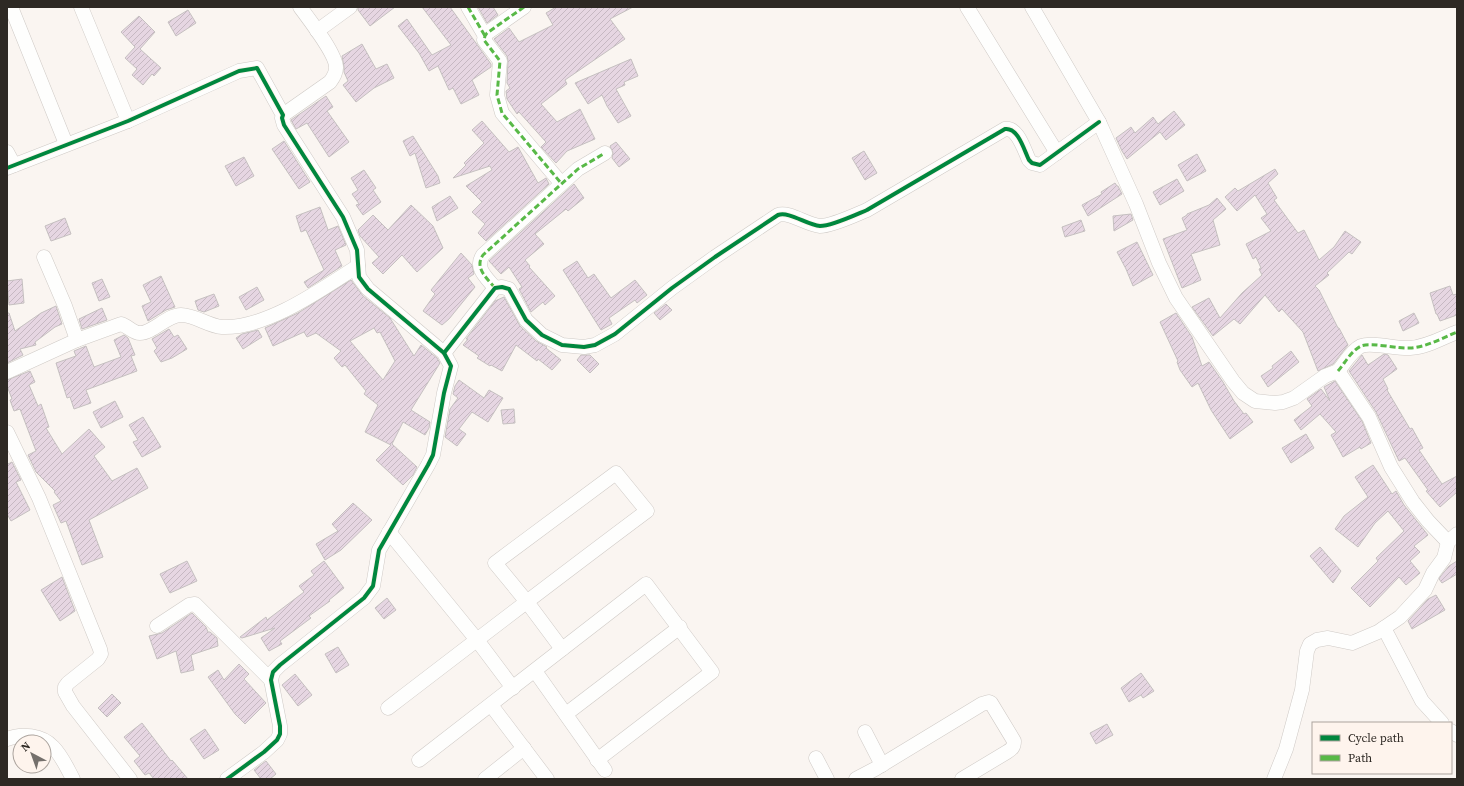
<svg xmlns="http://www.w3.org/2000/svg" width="1464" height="786" font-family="'Source Serif 4',serif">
	<defs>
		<pattern id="building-hatch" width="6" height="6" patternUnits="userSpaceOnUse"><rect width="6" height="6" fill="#e6d6e2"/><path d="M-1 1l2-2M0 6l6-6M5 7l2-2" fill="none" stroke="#c6b8c2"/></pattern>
	</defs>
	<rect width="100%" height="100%" fill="#faf5f1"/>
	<!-- building -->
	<g fill="url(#building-hatch)" stroke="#c5c0c0" fill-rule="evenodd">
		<polygon points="358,7 395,7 370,26 358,10"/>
		<polygon points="422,7 450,7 491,64 491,67 472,80 479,95 461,104 453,88 449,90 438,66 429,71 419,53 398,26 407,19 432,55 451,45"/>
		<polygon points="478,7 493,7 498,15 487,23"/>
		<polygon points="556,7 633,7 610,19 625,39 565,80 567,84 541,104 557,122 580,109 595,139 567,151 556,163 541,147 546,142 519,112 517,114 507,99 506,91 510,88 507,83 508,61 507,56 494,39 509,28 519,42 553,25 546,13"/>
		<polygon points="188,10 196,23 176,36 168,22"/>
		<polygon points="139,16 155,32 140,49 161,68 154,76 152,74 143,85 132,75 137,69 125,58 135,47 121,32"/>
		<polygon points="362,44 376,69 387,64 394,78 374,88 356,102 343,85 348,81 344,72 344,67 342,56"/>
		<polygon points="631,59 638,76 624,82 625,85 616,89 631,116 618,123 607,106 602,95 588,104 575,83"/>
		<polygon points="326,96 333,107 327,111 349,142 329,157 307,123 296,129 291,120"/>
		<polygon points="1174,111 1185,125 1166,140 1160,132 1127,159 1122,151 1116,138 1131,127 1135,133 1153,117 1158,124"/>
		<polygon points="482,121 509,152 518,147 538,183 546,178 549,184 486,241 478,233 485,224 472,212 482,202 466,186 492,170 490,166 453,178 466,165 464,163 484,143 472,130"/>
		<polygon points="413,136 438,176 440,183 426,188 415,153 410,156 403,141"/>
		<polygon points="284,141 310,182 299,189 272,149"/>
		<polygon points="616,142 630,159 619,167 612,158 613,153 610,146"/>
		<polygon points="864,151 877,173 865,180 852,158"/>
		<polygon points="1197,154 1206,171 1187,181 1178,165"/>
		<polygon points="244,157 254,176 236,186 225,166"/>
		<polygon points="1275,169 1278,174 1268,183 1277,198 1274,200 1298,233 1304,230 1319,260 1334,247 1345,231 1361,242 1352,254 1349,252 1327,273 1329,275 1315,286 1319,290 1338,328 1339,328 1348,345 1333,364 1318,371 1303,332 1282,309 1279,312 1265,295 1240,324 1234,319 1213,336 1192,307 1209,298 1220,318 1242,293 1262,275 1259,269 1261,268 1256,257 1253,259 1246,244 1271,231 1261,218 1267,214 1255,195 1237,211 1225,197 1235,188 1238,191"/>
		<polygon points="364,170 376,188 373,190 381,202 363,215 356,205 359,204 352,194 358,190 351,178"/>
		<polygon points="1177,179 1184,191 1160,205 1153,192"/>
		<polygon points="1115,183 1117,186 1118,186 1122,194 1088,216 1082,205 1102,194 1101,192"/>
		<polygon points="574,184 584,198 568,211 566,209 535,234 544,244 525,260 530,266 529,267 555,296 545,305 543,302 531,312 519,289 522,287 509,267 501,274 489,261"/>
		<polygon points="450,196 458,208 437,221 432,207"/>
		<polygon points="1217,198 1226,209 1213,220 1220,245 1191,254 1201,280 1182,288 1163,239 1187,230 1182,218 1187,215 1187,214 1209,205"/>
		<polygon points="411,205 433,226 443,248 417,272 402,255 383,274 372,263 379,257 360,236 358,230 373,215 388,230"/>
		<polygon points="320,207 328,230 338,226 346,245 335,250 342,266 308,288 304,282 324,270 306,230 301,232 296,216"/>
		<polygon points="1131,214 1133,220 1114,231 1113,216"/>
		<polygon points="65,218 71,234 51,241 45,226"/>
		<polygon points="1081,220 1085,231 1065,237 1062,227"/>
		<polygon points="1137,242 1153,275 1133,286 1126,269 1117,252"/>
		<polygon points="461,253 472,265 474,274 468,278 475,287 449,319 442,325 423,311 435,294 431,290"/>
		<polygon points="577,261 588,278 594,274 611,298 635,280 647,295 637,303 635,300 609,318 612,324 601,330 563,270"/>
		<polygon points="161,276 175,307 166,310 148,321 142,306 151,302 143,285"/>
		<polygon points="22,279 24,303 9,305 7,281"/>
		<polygon points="102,279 110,297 99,301 92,283"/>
		<path d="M351,280L363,296L390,318L414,356L421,345L437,358L440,363L411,410L430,422L429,428L425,435L403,422L392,444L417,467L413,475L403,485L376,460L391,445L365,432L378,405L364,394L366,391L345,365L342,367L334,358L341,351L316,333L307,337L304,332L273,346L265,328L298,313ZM374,328L377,333L380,332L395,361L383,380L350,341Z"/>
		<polygon points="1450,286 1453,295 1457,294 1457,315 1440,321 1437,314 1436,314 1430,293"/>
		<polygon points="257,287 264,300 246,310 239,297"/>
		<polygon points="214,294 219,306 204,312 198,310 195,301"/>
		<polygon points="504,297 520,326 536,341 547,347 546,348 561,360 552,370 538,359 537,361 516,345 502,371 491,365 490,366 477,358 479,356 463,345 468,339 466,339 495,301"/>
		<polygon points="666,304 672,310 660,320 654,313"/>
		<polygon points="56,306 62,324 55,327 35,342 36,345 20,349 23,355 7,363 7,313 9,313 15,331 41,313"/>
		<polygon points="102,308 107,320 82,329 79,319"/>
		<polygon points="1176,313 1192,337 1202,366 1209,362 1223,382 1234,401 1244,414 1246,413 1253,422 1230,439 1211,410 1198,383 1192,387 1180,370 1177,362 1178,361 1160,322"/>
		<polygon points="1414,313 1419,323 1403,331 1399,321"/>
		<polygon points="169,329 174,337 178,335 187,349 172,358 161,362 154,351 157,348 152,339"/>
		<polygon points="258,330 262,337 243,349 236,338 242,334"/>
		<polygon points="124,335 128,338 135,355 131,356 137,371 86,390 91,403 74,409 70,397 67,398 56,363 76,356 74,351 86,346 94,367 121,357 114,340"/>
		<polygon points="1291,351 1299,362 1268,387 1261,376 1273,368 1272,366"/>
		<polygon points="1384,354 1388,355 1397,369 1383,379 1388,389 1387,390 1410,429 1412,428 1423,448 1419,450 1442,484 1457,476 1457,492 1440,507 1426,491 1428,490 1405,458 1399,461 1376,412 1349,371 1362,355 1368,365"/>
		<polygon points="581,355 590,355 599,364 590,373 577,360"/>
		<polygon points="30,371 35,382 29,385 38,406 41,404 49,427 46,428 62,454 89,429 105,447 94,456 112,481 137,468 148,488 89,520 103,557 82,565 66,521 61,523 53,505 61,501 54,492 55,491 36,472 28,455 36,451 20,409 14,411 10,400 12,399 7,386 7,380"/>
		<polygon points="459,380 484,398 489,390 503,398 488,422 472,412 459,429 466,434 457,446 445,437 450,409 458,398 453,394 455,386"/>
		<polygon points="1335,381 1362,421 1371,443 1361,449 1360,447 1343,457 1331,435 1336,432 1320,414 1301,430 1294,420 1312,406 1307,399 1321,389 1330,401 1324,387"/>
		<polygon points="115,401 123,417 101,428 93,412"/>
		<polygon points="514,409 515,423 503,424 501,410"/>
		<polygon points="143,417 161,447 142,457 133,442 138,440 129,425"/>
		<polygon points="1306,434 1314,448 1291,463 1282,448"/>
		<polygon points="7,461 8,464 12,462 21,480 16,482 30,510 11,521 7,514"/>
		<polygon points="1373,465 1392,494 1396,491 1404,505 1428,535 1414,546 1420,552 1410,561 1420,573 1406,585 1399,577 1370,607 1351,588 1378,561 1376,558 1404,531 1388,511 1375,523 1358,547 1335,529 1344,516 1368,497 1355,477"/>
		<polygon points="353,503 372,520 341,550 325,560 316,544 338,531 332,524"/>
		<polygon points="1320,547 1341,571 1333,583 1310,556"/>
		<polygon points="187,561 197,581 170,593 160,574"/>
		<polygon points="324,561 344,588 329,600 330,601 309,616 311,618 280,641 282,644 269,651 261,638 275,628 242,638 240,637 266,617 267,620 304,592 299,586 314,575 311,571"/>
		<polygon points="1457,561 1457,574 1442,583 1439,579 1440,577 1449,566"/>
		<polygon points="62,577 75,611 60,621 41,590"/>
		<polygon points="1436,595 1445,610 1412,629 1408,621 1428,599"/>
		<polygon points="387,598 396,610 384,619 375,608"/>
		<polygon points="192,613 206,627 208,632 210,632 217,638 218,646 191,655 194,670 181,673 176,651 157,659 149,636 162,633"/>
		<polygon points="338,647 349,665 336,673 325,654"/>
		<polygon points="239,664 249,674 244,679 266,703 245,724 235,714 208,677 218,670 224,680"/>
		<polygon points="1141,673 1154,691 1143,698 1141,695 1129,702 1121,688"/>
		<polygon points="295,674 312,695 298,706 282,685"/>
		<polygon points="112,694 121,703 107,717 98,708"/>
		<polygon points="142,723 171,761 172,760 188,779 154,779 149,773 145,775 134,761 140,756 124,737"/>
		<polygon points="1107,724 1113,735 1096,744 1090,733"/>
		<polygon points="205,729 219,750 204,759 190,739"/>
		<polygon points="266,761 276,774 270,779 261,779 254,770"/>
	</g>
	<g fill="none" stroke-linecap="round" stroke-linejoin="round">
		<defs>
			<g id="street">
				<polyline points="11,7 66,144"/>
				<polyline points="81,7 128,121"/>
				<polyline points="468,7 485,36"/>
				<polyline points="524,7 487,33 485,36 484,40 500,61 497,95 502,113 561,183"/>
				<polyline points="967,7 1057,153"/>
				<polyline points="1032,7 1099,122 1136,204 1159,263 1176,298 1233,381 1243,393 1255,401 1275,403 1283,402 1294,398 1325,376 1338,371 1369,417 1391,467 1413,502 1428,521 1448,542"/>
				<polyline points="317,31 350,7"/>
				<path d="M283,115L330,82C333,78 336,74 336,68C337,55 308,18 300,7"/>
				<polyline points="7,152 14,165"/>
				<polyline points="7,168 128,121 239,71 257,68 283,115 282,118 284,125 343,217 357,250 359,277 368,289 444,353 451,366 444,393 433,455 428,465 379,550 373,586 364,598 280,665 273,672 271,680 280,726 280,734 277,740 264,752 227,779"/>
				<path d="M495,288C487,278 474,268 483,255L578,169L605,153"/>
				<path d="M77,340L121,324C128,326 133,333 140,333C153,333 167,315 181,315C195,315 208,326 222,327C267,329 322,289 358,266"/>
				<path d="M444,353L495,288L502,287L509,289L526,320L542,335L562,345L584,347L595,345L615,334L672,288L715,257L778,215C789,211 807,225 820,226C832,226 855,215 867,210L1005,129C1018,127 1024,150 1029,160L1032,163L1040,165L1099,122"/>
				<path d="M1338,371C1345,363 1351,351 1361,346C1372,342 1397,349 1410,348C1427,347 1442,338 1457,332"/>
				<polyline points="7,372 77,340 65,306 44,257"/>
				<polyline points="7,432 39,498 100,649 101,654 98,659 68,683 65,687 65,692 73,706 130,779"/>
				<polyline points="389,532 477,640 513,688"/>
				<polyline points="157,626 189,605 195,604 271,680"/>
				<polyline points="1384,628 1422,701 1442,723"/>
				<polyline points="535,671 605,770"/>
				<polyline points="491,705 547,779"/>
				<path d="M388,708C474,642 560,576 647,511L616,473L495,563L527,602L562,649"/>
				<polyline points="566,714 680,627"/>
				<polyline points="1451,731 1457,735"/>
				<polyline points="865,732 882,765"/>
				<path d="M7,739C21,733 42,735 53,747C62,756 67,768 73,779"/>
				<polyline points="816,758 827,779"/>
				<polyline points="419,760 646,584 712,672 597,760"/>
				<polyline points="485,779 524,748"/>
				<path d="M856,779L875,769L982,704L989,702L991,703L1014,741C1014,747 1012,749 1007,752L962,779"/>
				<polyline points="1274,779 1286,749 1302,690 1307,651 1310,644 1317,640 1328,638 1352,643 1378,632 1400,617 1425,590 1433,573 1444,558 1448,542 1457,534"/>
			</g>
		</defs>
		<!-- street casing -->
		<use href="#street" stroke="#cfcac6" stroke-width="15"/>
		<!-- street -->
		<use href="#street" stroke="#fefefd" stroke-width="14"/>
		<!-- quiet -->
		<g stroke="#58b947" stroke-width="3" stroke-dasharray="6 3" stroke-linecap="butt">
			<polyline points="468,7 485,36"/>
			<polyline points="524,7 487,33 485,36 484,40 500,61 497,95 502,113 561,183"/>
			<path d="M495,288C487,278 474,268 483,255L578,169L605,153"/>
			<path d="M1338,371C1345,363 1351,351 1361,346C1372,342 1397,349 1410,348C1427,347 1442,338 1457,332"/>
		</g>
		<defs>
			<g id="cycleway">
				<polyline points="7,168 128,121 239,71 257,68 283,115 282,118 284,125 343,217 357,250 359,277 368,289 444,353 451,366 444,393 433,455 428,465 379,550 373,586 364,598 280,665 273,672 271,680 280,726 280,734 277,740 264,752 227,779"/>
				<path d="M444,353L495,288L502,287L509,289L526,320L542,335L562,345L584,347L595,345L615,334L672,288L715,257L778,215C789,211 807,225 820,226C832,226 855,215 867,210L1005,129C1018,127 1024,150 1029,160L1032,163L1040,165L1099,122"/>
			</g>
		</defs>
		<!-- cycleway casing -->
		<use href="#cycleway" stroke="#fef4ed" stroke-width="6"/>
		<!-- cycleway -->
		<use href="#cycleway" stroke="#00873e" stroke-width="4"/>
	</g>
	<!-- border -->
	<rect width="1464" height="786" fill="none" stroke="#2e2924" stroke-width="16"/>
	<!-- legend -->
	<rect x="1312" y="722" width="140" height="52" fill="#fef4ed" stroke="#aba39d"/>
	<rect x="1320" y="735" width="20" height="6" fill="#00873e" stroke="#aba39d"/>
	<text x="1348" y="742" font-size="12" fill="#2e2924">Cycle path</text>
	<rect x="1320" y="755" width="20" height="6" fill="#58b947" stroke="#aba39d"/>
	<text x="1348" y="762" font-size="12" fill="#2e2924">Path</text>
	<!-- north arrow -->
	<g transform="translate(32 754) rotate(319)"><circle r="19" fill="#fef4ed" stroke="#aba39d"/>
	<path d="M0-3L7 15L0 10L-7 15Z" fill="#75706c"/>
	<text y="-6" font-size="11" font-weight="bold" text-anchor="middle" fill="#2e2924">N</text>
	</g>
</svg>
